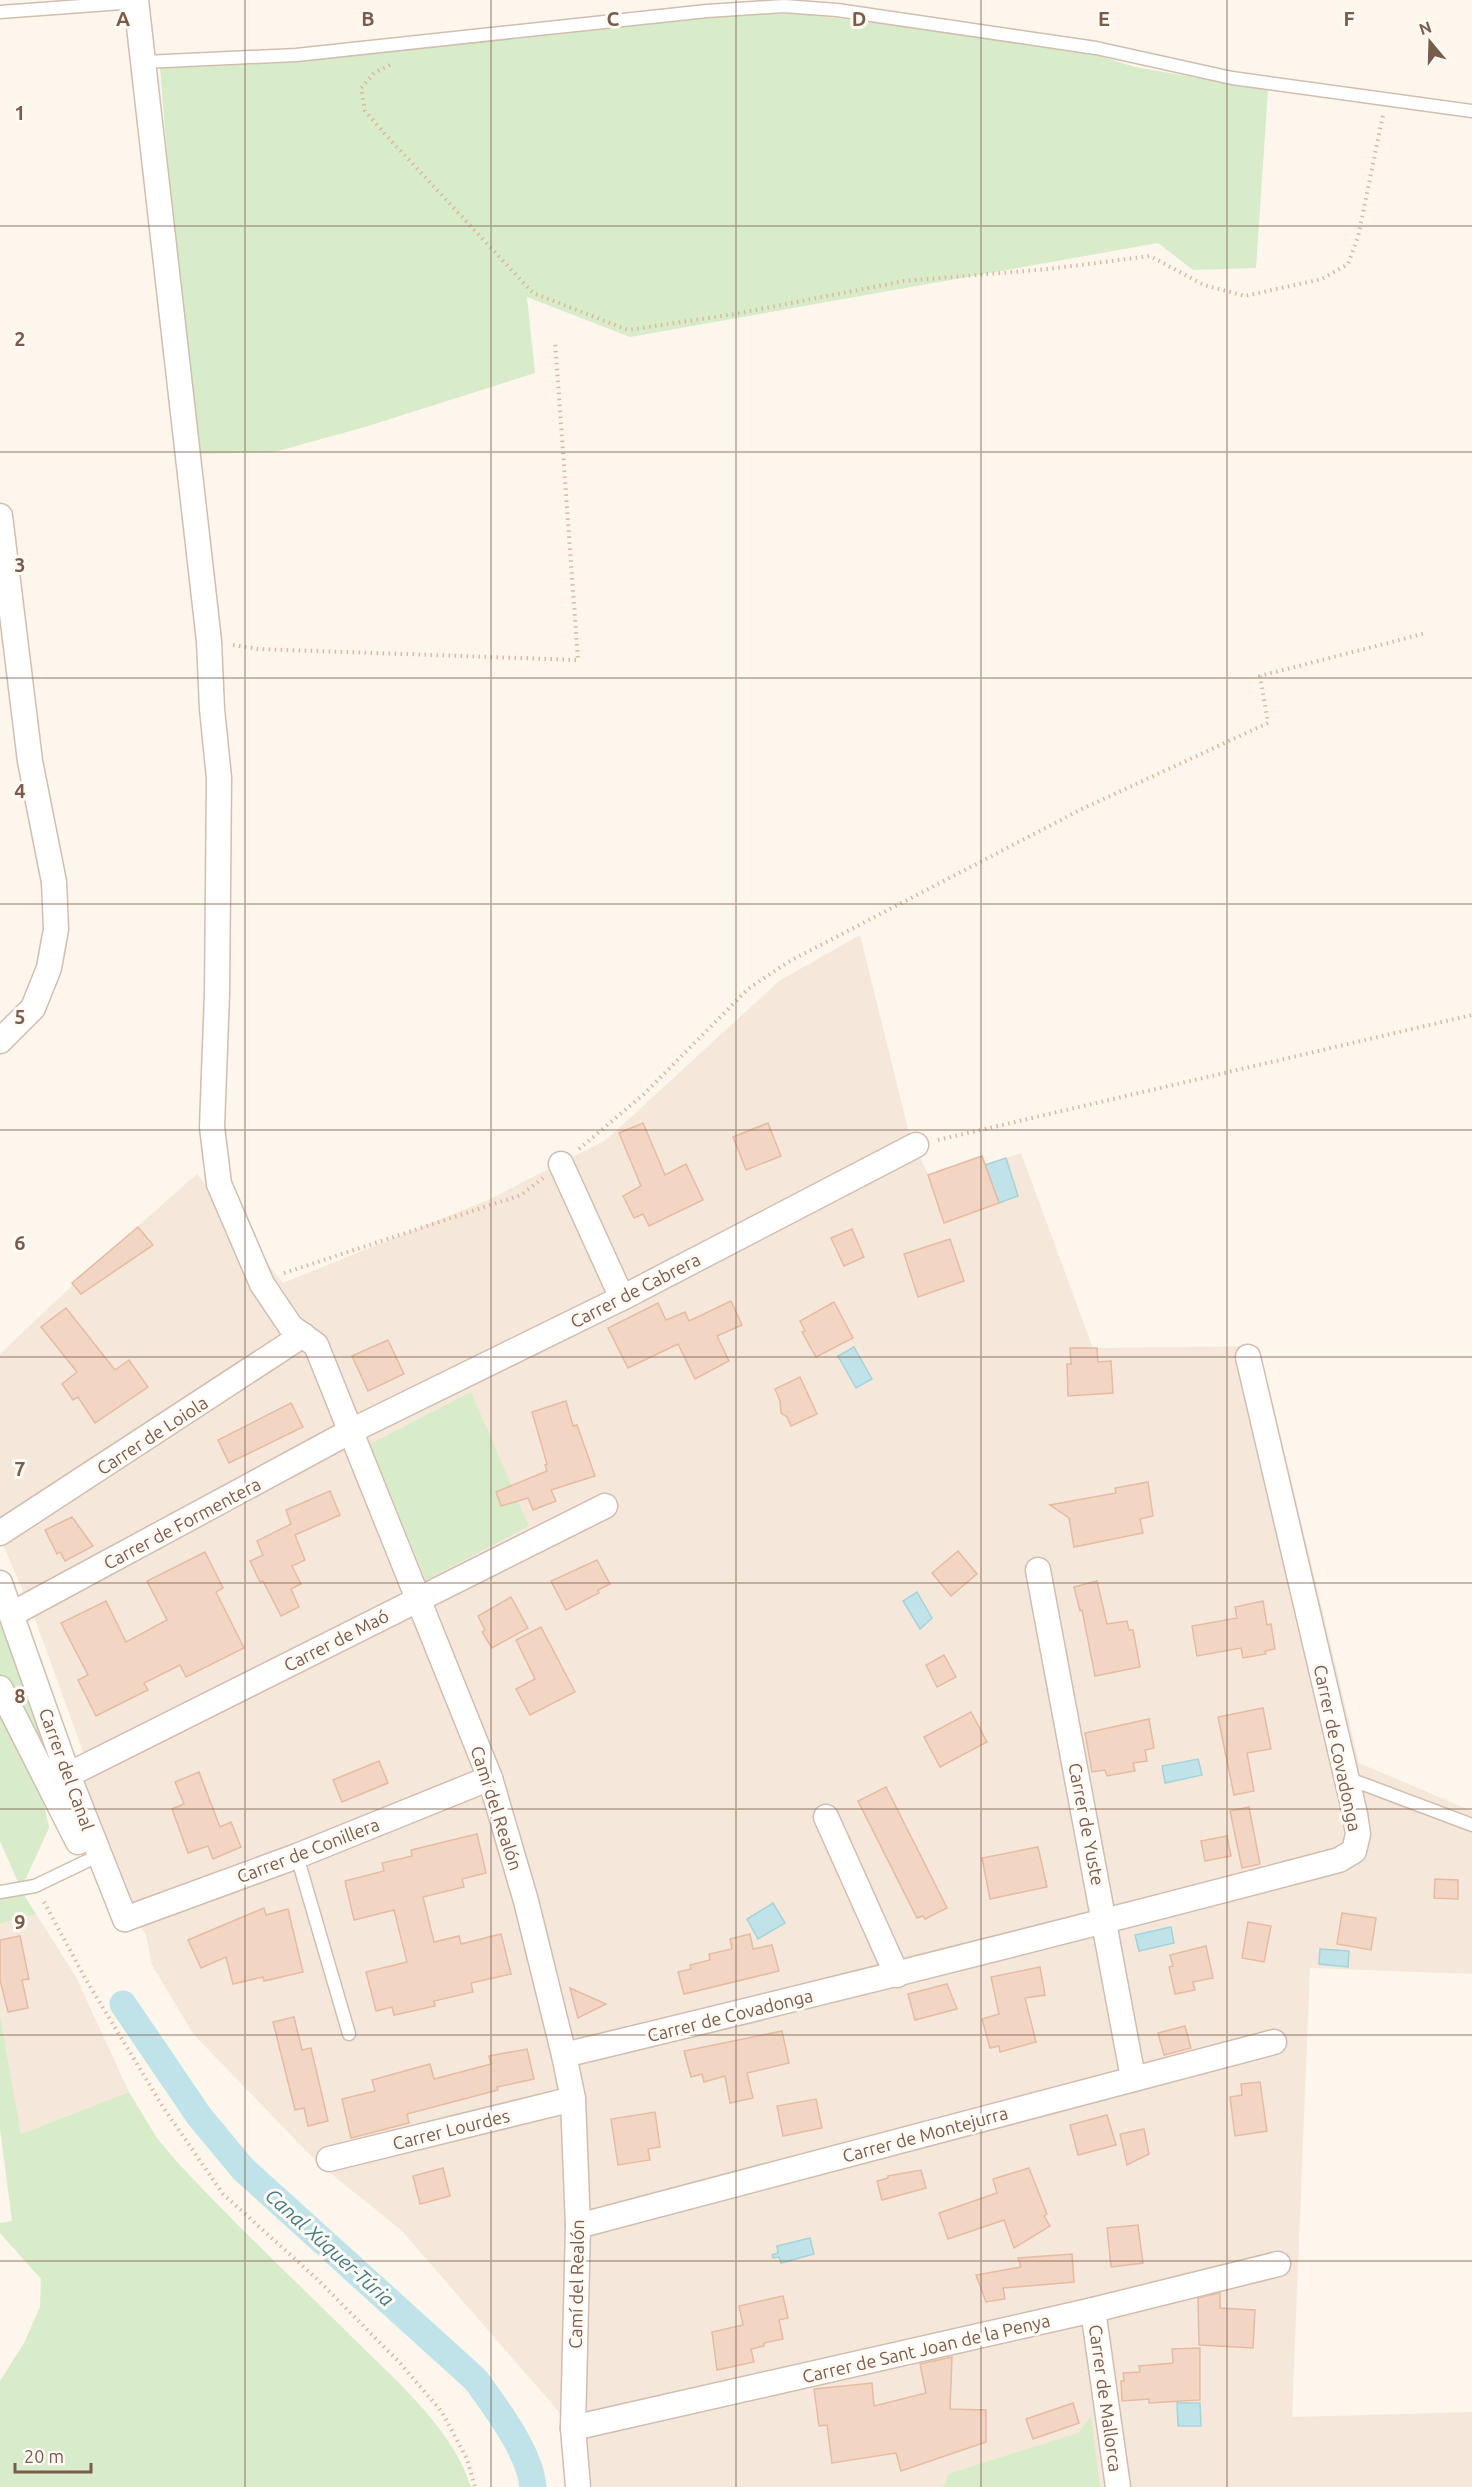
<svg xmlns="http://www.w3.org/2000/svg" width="1472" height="2487" font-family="Ubuntu,sans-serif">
	<rect width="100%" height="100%" fill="#fdf6ec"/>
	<!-- residential -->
	<g fill="#f5e8da">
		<polygon points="860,935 910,1137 928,1174 982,1156 986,1165 1021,1153 1093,1348 1259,1346 1359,1763 1472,1811 1472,1974 1310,1968 1292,2417 1472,2412 1472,2487 580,2487 573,2428 401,2230 319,2164 194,2035 152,1965 146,1935 128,1906 81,1786 83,1752 35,1619 0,1538 0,1354 98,1261 197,1174 283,1283 488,1200 606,1140 779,981"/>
		<polygon points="36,1914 76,1977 129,2092 21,2134 0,2014 0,1924"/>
	</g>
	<!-- green -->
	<g fill="#d8ecc9">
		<polygon points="759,14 805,14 1077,49 1135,67 1268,90 1256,268 1193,270 1158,243 630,337 527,297 535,373 365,427 274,452 197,454 178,289 160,68 279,63 685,19"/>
		<polygon points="471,1392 529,1526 426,1580 370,1444"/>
		<polygon points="0,1591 71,1824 0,1678"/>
		<polygon points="0,1708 43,1798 49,1828 21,1889 0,1841"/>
		<polygon points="23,1893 36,1914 0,1924 0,1897"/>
		<path d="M0,2014L21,2134L129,2092L157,2138L178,2163C231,2220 287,2273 343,2328C388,2374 451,2424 471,2487H0V2381L24,2343L40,2307L41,2279L0,2233V2223L12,2221L0,2129Z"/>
		<polygon points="1091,2416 1100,2487 941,2487 946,2485 947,2475 954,2472 1078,2433"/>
	</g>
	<!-- water -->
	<g fill="#bfe3e8" stroke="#a5d3da" stroke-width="1.5">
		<polygon points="1006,1158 1018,1196 999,1203 985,1165"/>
		<polygon points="854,1347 872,1379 856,1388 838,1356"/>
		<polygon points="917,1592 932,1618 920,1629 903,1601"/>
		<polygon points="1198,1759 1202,1775 1165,1783 1162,1766"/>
		<polygon points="773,1903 785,1923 758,1939 747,1919"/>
		<polygon points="1171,1927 1174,1943 1139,1951 1135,1935"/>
		<polygon points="1320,1949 1349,1951 1348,1967 1319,1964"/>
		<polygon points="810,2238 814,2254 781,2263 779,2257 773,2258 772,2255 778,2253 777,2246"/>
		<polygon points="1177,2403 1200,2403 1201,2426 1178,2426"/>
	</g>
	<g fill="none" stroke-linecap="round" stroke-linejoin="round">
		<!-- canal -->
		<path stroke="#bfe3e8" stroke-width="27" d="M123,2004L199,2116L243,2169L476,2380C496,2408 530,2452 533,2487"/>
	</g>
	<!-- building -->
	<g fill="#f3d5c3" stroke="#e6bba3" stroke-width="1.5">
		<polygon points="643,1123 665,1175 686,1164 703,1200 649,1226 643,1214 634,1218 623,1196 641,1186 619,1133"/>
		<polygon points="768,1123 781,1156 746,1170 733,1137"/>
		<polygon points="982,1156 999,1203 944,1223 928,1175"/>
		<polygon points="138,1227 153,1245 81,1294 72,1283"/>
		<polygon points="852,1229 864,1257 844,1266 831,1238"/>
		<polygon points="950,1239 964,1281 918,1297 904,1254"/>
		<polygon points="731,1301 742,1325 717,1336 729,1361 695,1379 678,1344 628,1368 608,1328 658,1303 666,1320 685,1312 689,1321"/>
		<polygon points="834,1302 853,1338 816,1357 802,1332 805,1331 800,1321"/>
		<polygon points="66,1308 115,1370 129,1360 148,1387 95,1423 78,1397 73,1400 62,1384 77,1372 41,1327"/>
		<polygon points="388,1340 404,1374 368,1391 352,1356"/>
		<polygon points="1070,1348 1097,1348 1098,1362 1111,1361 1113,1393 1068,1396 1067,1364 1071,1364"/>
		<polygon points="800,1377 817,1414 791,1426 787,1417 781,1413 780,1401 775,1389"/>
		<polygon points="566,1401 573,1426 577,1425 595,1476 551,1490 556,1501 533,1510 528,1498 501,1506 496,1492 547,1471 545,1465 547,1464 532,1412"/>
		<polygon points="291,1403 303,1427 229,1463 218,1440"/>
		<polygon points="1148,1482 1153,1516 1140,1519 1143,1533 1074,1547 1069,1518 1050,1505 1116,1493 1115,1488"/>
		<polygon points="330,1491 340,1515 295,1535 305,1560 292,1566 301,1584 291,1589 299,1607 281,1616 263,1581 260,1582 250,1561 263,1555 257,1541 291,1524 286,1510"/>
		<polygon points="72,1517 93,1546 65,1561 60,1552 57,1554 45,1530"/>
		<polygon points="958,1551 977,1574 951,1596 932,1573"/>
		<polygon points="205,1552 223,1588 216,1592 244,1648 186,1677 180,1665 144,1683 148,1690 96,1716 78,1680 88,1675 61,1623 106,1601 126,1642 167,1620 147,1581"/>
		<polygon points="597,1560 610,1584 598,1590 599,1593 566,1610 551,1581"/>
		<polygon points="1097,1581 1107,1624 1127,1621 1129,1630 1133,1630 1140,1667 1095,1676 1082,1610 1080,1611 1074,1587"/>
		<polygon points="511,1597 528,1628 492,1648 482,1632 485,1630 478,1616"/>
		<polygon points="1263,1601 1267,1625 1271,1624 1275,1649 1265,1651 1266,1654 1243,1658 1241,1648 1197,1656 1192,1626 1237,1618 1235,1607"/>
		<polygon points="541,1627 575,1692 530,1715 516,1689 535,1679 516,1640"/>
		<polygon points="944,1655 956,1677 937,1687 926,1665"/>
		<polygon points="1263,1708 1271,1749 1247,1753 1254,1791 1234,1795 1218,1717"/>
		<polygon points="971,1712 987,1742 940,1767 924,1737"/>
		<polygon points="1149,1719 1154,1748 1145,1750 1147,1761 1133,1763 1135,1771 1107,1776 1105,1770 1092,1772 1085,1733"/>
		<polygon points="379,1761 388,1783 342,1802 333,1780"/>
		<polygon points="199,1772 220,1827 231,1822 241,1847 213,1859 208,1846 188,1853 172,1809 184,1804 175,1782"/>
		<polygon points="886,1787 947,1908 925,1919 923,1916 917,1918 858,1801"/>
		<polygon points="1249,1807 1260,1864 1242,1868 1230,1811"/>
		<polygon points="477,1834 486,1873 462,1879 464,1887 423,1897 434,1942 459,1936 461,1944 501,1934 511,1974 471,1983 473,1992 434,2001 435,2006 394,2015 392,2007 376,2011 366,1972 407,1962 394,1910 354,1920 345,1881 384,1871 382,1863 412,1856 411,1850"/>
		<polygon points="1227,1836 1231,1856 1205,1861 1201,1841"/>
		<polygon points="1038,1847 1047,1887 990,1899 982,1858"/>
		<polygon points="1435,1879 1458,1880 1458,1899 1434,1898"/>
		<polygon points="264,1908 266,1915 288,1909 303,1972 264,1981 263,1977 233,1984 226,1957 201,1968 188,1940"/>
		<polygon points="1342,1913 1376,1918 1371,1950 1337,1944"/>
		<polygon points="1248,1922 1271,1926 1264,1962 1242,1958"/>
		<polygon points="750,1934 753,1949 772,1945 779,1971 684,1994 678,1972 691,1969 690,1965 710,1960 709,1954 732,1949 730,1939"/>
		<polygon points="20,1936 29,1979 22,1980 28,2008 8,2012 0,1980 0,1940"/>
		<polygon points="1206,1946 1213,1978 1193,1982 1195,1990 1175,1994 1169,1967 1173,1966 1170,1955"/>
		<polygon points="1040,1967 1045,1995 1025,1998 1036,2042 1000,2052 999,2046 990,2048 982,2019 999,2014 991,1977"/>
		<polygon points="947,1984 957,2009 915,2020 908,1994"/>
		<polygon points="570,1988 606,2004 578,2018"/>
		<polygon points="294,2017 302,2050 311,2048 328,2121 308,2126 304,2108 295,2110 273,2022"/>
		<polygon points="1185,2026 1191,2048 1164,2055 1158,2033"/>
		<polygon points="782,2031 789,2063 747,2073 753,2098 730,2103 725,2076 704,2082 702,2074 691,2077 684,2051"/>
		<polygon points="527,2049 534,2079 497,2087 498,2090 407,2114 409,2123 351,2138 342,2099 375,2091 372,2080 430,2064 434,2079 491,2064 489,2056"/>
		<polygon points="1260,2082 1267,2131 1235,2136 1230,2097 1242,2095 1241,2084"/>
		<polygon points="816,2099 822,2128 783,2136 777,2106"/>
		<polygon points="655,2112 660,2147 648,2149 650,2160 618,2165 611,2119"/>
		<polygon points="1107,2115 1116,2145 1078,2155 1070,2125"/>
		<polygon points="1144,2129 1149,2154 1127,2165 1120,2134"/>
		<polygon points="443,2168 450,2196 420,2204 413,2176"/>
		<polygon points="1029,2168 1047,2214 1044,2216 1050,2226 1014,2248 1004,2220 948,2239 939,2213 997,2193 993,2179"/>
		<polygon points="921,2170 926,2188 882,2200 877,2181 888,2178 888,2176"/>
		<polygon points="1138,2225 1143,2263 1111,2267 1107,2228"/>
		<polygon points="1072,2254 1074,2282 1003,2288 1005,2299 986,2302 976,2275 1021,2267 1018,2258"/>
		<polygon points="1220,2293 1220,2308 1255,2310 1253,2348 1199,2345 1198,2298"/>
		<polygon points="783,2296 788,2318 779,2320 783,2339 764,2343 764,2346 751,2349 754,2362 717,2370 712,2332 743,2325 739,2306"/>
		<polygon points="1200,2348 1200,2400 1149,2403 1149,2399 1122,2401 1121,2381 1124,2381 1123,2373 1140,2372 1139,2366 1173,2363 1172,2349"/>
		<polygon points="952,2357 950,2409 986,2410 986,2442 901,2471 896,2453 832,2463 827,2425 819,2426 814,2389 872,2383 874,2406 926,2393 920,2364"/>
		<polygon points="1073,2403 1079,2423 1033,2439 1026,2419"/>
	</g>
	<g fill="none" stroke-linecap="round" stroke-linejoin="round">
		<defs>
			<g id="lane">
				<polyline points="0,12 136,2"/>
				<polyline points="144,62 296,55 707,11 784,6 837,10 1096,48 1232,78 1472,111"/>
				<polyline points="1347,1778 1472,1825"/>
				<polyline points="297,1856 349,2034"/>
				<polyline points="0,1892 35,1886 87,1861"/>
			</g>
			<g id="street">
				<polyline points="136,0 209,641 212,709 219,778 217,994 212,1127 219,1184 262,1284 291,1327 316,1345 490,1778 526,1901 564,2055 573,2099 578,2226 573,2428 578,2487"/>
				<polyline points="0,516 30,761 54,882 56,929 49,968 33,1008 0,1041"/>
				<polyline points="561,1164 622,1298"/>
				<polyline points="0,1533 303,1335"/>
				<polyline points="1038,1570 1133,2078"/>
				<polyline points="0,1583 68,1775 125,1919"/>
				<polyline points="12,1614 351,1431 622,1298 916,1145"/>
				<polyline points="0,1688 78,1842"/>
				<polyline points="68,1775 605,1506"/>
				<polyline points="826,1817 897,1975"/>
				<polyline points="125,1919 297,1856 490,1778"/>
				<path d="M564,2055C823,1993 1081,1928 1339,1860L1354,1851L1358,1834L1355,1814L1248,1357"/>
				<polyline points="329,2159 573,2099"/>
				<polyline points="578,2226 1274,2042"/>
				<polyline points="1093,2310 1118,2487"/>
				<polyline points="573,2428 1093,2310 1278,2264"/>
			</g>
		</defs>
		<!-- lane casing -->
		<use href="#lane" stroke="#d1beb0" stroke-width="15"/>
		<!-- street casing -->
		<use href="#street" stroke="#d1beb0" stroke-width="27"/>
		<!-- path -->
		<g stroke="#d9b8a5" stroke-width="4" stroke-dasharray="1.5 4.5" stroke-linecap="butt">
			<polyline points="390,65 374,73 361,88 365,111 384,133 533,293 628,330 735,314 904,281 1049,269 1150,256 1204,285 1245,296 1322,279 1348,264 1358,237 1383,115"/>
			<polyline points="233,645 258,649 578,660 555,341"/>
			<polyline points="938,1140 1472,1015"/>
			<polyline points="579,1149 644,1094 748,989 788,962 1082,809 1268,723 1260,676 1426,633"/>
			<polyline points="284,1273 521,1195 543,1178"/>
			<polyline points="44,1902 85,1978 163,2107 223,2194 316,2278 399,2362 442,2412 467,2459 475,2487"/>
		</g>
		<!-- lane -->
		<use href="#lane" stroke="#fff" stroke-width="12"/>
		<!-- street -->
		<use href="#street" stroke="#fff" stroke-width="24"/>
	</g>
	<!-- grid -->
	<path fill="none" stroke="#7a5c4d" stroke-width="1.5" stroke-opacity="0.55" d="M245,0V2487M491,0V2487M736,0V2487M981,0V2487M1227,0V2487M0,226H1472M0,452H1472M0,678H1472M0,904H1472M0,1130H1472M0,1357H1472M0,1583H1472M0,1809H1472M0,2035H1472M0,2261H1472"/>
	<g text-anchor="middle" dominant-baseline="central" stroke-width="6" stroke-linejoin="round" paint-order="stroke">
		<!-- street labels -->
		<g font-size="18" fill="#7a5c4d" stroke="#fffaf3">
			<text transform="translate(635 1290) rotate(-27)">Carrer de Cabrera</text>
			<text transform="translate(152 1435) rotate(-33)">Carrer de Loiola</text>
			<text transform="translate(182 1523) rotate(-28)">Carrer de Formentera</text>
			<text transform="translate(336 1640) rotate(-27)">Carrer de Maó</text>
			<text transform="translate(1338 1748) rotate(78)">Carrer de Covadonga</text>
			<text transform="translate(67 1769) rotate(70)">Carrer del Canal</text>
			<text transform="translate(497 1808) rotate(72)">Camí del Realón</text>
			<text transform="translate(1087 1824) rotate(79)">Carrer de Yuste</text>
			<text transform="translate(308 1850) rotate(-21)">Carrer de Conillera</text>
			<text transform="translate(730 2015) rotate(-14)">Carrer de Covadonga</text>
			<text transform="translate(451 2129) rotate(-14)">Carrer Lourdes</text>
			<text transform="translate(925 2134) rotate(-15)">Carrer de Montejurra</text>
			<text transform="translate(576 2284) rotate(-89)">Camí del Realón</text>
			<text transform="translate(926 2348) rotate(-13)">Carrer de Sant Joan de la Penya</text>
			<text transform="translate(1106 2398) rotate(82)">Carrer de Mallorca</text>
		</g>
		<!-- water labels -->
		<g font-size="20" font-style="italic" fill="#437c86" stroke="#fffaf3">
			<text transform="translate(330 2247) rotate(42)">Canal Xúquer-Túria</text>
		</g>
	</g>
	<g font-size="20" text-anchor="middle" font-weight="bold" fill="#7a5c4d" stroke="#fffaf3" stroke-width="6" stroke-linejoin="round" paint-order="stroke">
		<text x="123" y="26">A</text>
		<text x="368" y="26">B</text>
		<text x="613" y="26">C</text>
		<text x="859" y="26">D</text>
		<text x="1104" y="26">E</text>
		<text x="1349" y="26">F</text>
		<text x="20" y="120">1</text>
		<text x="20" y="346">2</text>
		<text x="20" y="572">3</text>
		<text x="20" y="798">4</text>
		<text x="20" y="1024">5</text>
		<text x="20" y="1250">6</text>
		<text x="20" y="1476">7</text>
		<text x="20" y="1703">8</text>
		<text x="20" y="1929">9</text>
	</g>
	<!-- north arrow -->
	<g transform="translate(1430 42) rotate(341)" stroke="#fffaf3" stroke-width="4.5" paint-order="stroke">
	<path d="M0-4.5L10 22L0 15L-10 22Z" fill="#7a5c4d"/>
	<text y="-9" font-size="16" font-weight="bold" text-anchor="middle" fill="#7a5c4d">N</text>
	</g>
	<!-- scale -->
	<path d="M15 2463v9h76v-9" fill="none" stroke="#7a5c4d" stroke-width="3"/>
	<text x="24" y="2463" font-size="18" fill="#7a5c4d" stroke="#fffaf3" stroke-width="4.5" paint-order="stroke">20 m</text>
</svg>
